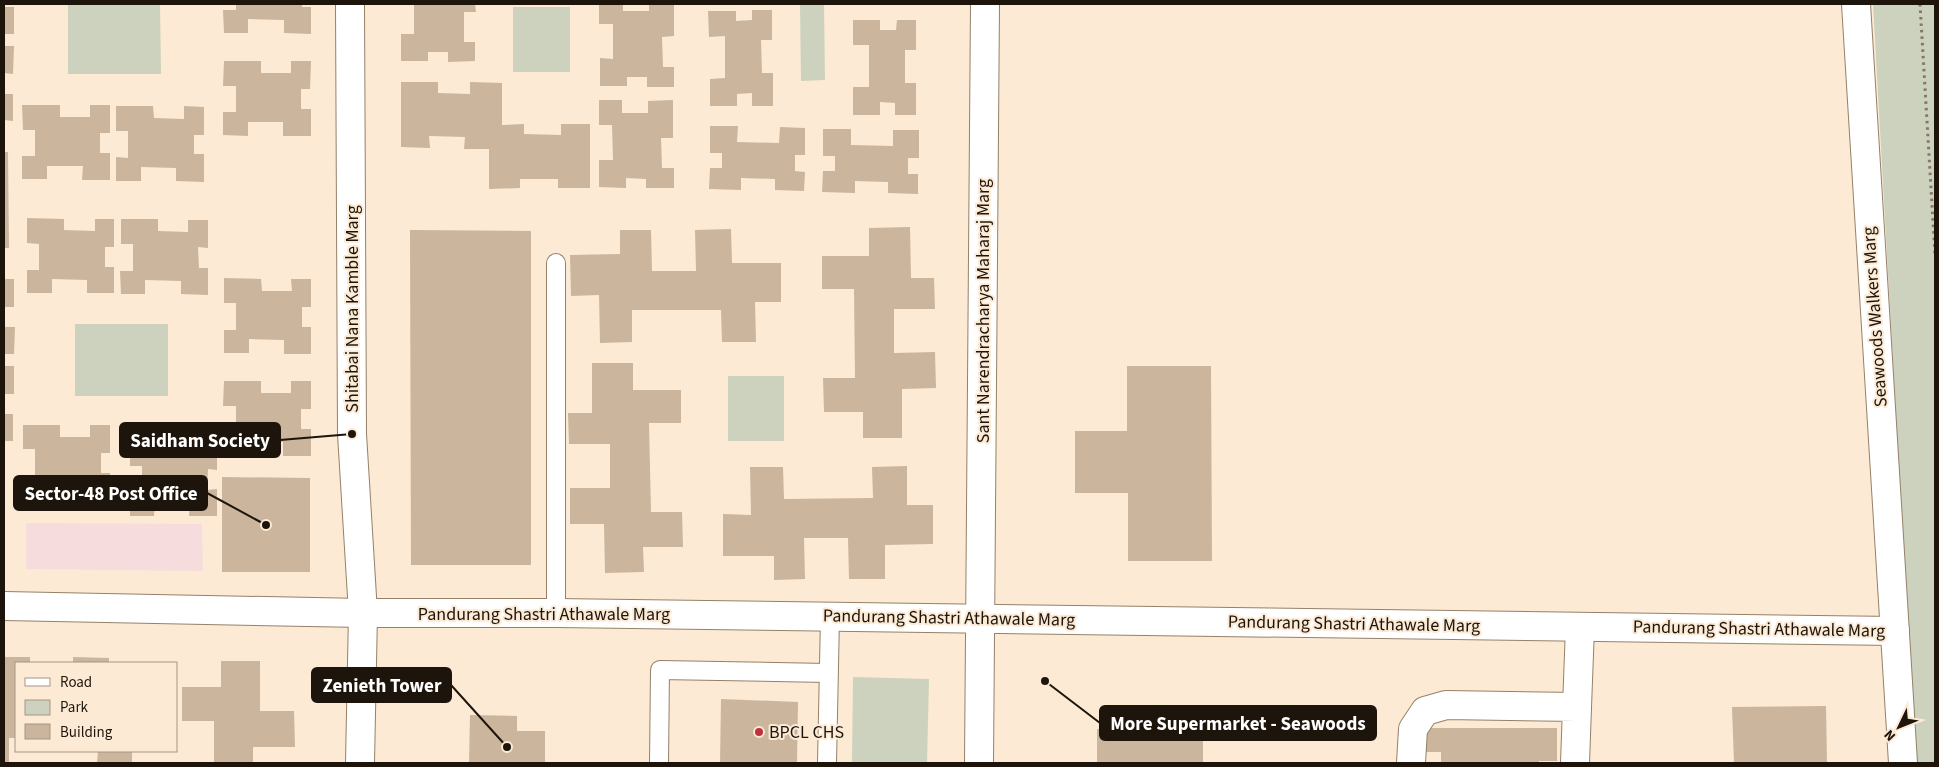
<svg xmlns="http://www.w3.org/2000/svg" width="1939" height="767" font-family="'Source Sans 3',sans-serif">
	<rect width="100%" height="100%" fill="#fcead5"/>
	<!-- commercial -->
	<polygon fill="#f7dcdd" points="26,523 202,524 203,571 26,569"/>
	<!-- green -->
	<g fill="#ccd2bd">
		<polygon points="68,4 160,4 161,74 68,74"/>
		<polygon points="800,4 824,4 825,80 801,81"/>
		<polygon points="1873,4 1935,4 1935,763 1917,763 1908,631"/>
		<rect x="513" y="7" width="57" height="65"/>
		<rect x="75" y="324" width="93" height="72"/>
		<rect x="728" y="376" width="56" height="65"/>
		<polygon points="853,677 929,679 927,763 852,763"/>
	</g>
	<!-- building -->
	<g fill="#cbb59c">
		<polygon points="236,4 302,4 302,7 311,7 311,34 284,33 284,20 248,19 248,33 224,33 223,10 236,10"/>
		<polygon points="414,4 475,4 476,12 464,12 464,42 475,42 475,61 448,62 448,52 428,52 428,61 401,61 401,34 414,34"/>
		<polygon points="599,4 623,4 623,11 649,11 649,4 674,4 674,36 662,37 663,67 674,67 674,87 647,87 647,77 627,77 627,86 600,86 600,58 613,59 613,24 599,24"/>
		<rect x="4" y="7" width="10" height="27"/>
		<polygon points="752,10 772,10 772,40 761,40 762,73 773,73 773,106 752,106 752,93 737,94 737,106 710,106 710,79 725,78 725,36 709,37 708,11 736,11 736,21 752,20"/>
		<polygon points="853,20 880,20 880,30 896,30 897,20 916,20 916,50 905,50 905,83 916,83 916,115 895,115 895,103 880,102 880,115 853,115 853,87 869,87 869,45 853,45"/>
		<polygon points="4,46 14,46 13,74 4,73"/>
		<polygon points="224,61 261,61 261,73 291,73 291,61 311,61 310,89 301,89 301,109 311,109 311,136 283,136 283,122 248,122 248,136 223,135 223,112 236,112 236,86 223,86"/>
		<polygon points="401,82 438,82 438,93 470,94 470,82 502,83 502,125 524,124 524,134 561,135 561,124 590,124 590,188 558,188 558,179 520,179 520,188 489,189 489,149 464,149 465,137 429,136 430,148 401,147"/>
		<polygon points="4,94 13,94 13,121 4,120"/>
		<polygon points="599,100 622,100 622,113 648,113 648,101 673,100 673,138 661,138 662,168 674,168 674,188 646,188 646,179 626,178 626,188 599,187 599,160 613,160 612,125 599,125"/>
		<polygon points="22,105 60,105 60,117 90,117 90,105 110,105 110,133 100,133 100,153 110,153 110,180 82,180 83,166 47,166 47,179 22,179 22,156 35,156 35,130 23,130"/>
		<polygon points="116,106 153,106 154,118 184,119 184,106 204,107 204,135 194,135 194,154 204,154 204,182 176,181 176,168 141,167 141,181 116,181 116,157 128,158 128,131 116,131"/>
		<polygon points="710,126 738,126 737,142 779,143 780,127 805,128 805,155 795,155 795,171 805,172 804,191 775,190 775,179 741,178 741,190 709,189 710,168 722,168 722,153 710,153"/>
		<polygon points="823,129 851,129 851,145 893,146 893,130 919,130 919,158 908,158 908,174 918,174 918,194 888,193 888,182 855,181 855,193 822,192 823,171 835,171 835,156 823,156"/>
		<polygon points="4,152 8,152 9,248 4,248"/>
		<polygon points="27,218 64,219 64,230 95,231 95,219 114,219 114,247 105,247 105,267 114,267 114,293 87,293 87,280 52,279 52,293 27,293 27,270 39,270 39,244 27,243"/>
		<polygon points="121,219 158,219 158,231 188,232 188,220 208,220 208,248 198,247 199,268 208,268 208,295 181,294 181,281 145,280 145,294 121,294 120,271 133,271 133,244 121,244"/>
		<polygon points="910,227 911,278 934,278 935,309 894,309 894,353 935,352 936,388 902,389 902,438 863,438 863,412 824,412 823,378 855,378 854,289 822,289 822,256 869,256 869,228"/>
		<polygon points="731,229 732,263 781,263 781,302 755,302 756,342 722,342 721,310 632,310 632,342 600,343 599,295 571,296 570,255 620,254 620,230 651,230 652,271 696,271 695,230"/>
		<polygon points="410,230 531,231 531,565 411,565"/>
		<polygon points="224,278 261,279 262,291 292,291 291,279 311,279 311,307 302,307 302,327 311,327 311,354 284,354 284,340 249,339 249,353 224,353 224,330 236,330 236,303 224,303"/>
		<rect x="4" y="279" width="10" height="28"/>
		<polygon points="4,327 15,327 14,354 4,354"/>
		<polygon points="592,363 633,363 633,390 681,390 681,423 649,423 651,512 682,512 683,547 643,547 644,572 605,573 604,524 570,524 570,488 610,488 610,444 569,444 568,413 592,413"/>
		<rect x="4" y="366" width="10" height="28"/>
		<polygon points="1127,366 1211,366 1212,561 1128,561 1128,493 1075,493 1075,431 1127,431"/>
		<polygon points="224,381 261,381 261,393 291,393 291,381 311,381 311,409 301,409 301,429 311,429 311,456 283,456 283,442 248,442 248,455 223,455 223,432 236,432 236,406 223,406"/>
		<rect x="4" y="414" width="9" height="27"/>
		<polygon points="23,425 60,425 60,437 90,437 90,425 110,425 110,453 101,453 101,473 110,473 110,500 83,500 82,486 47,485 47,499 22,499 22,476 35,476 35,449 23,449"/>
		<polygon points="130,441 167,441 167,453 197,453 197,442 217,442 217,470 208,469 207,490 217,489 217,516 189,516 190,503 155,502 154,516 130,516 130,492 142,493 142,466 130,466"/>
		<polygon points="907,466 907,505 933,505 933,544 885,545 885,579 849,579 848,538 804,538 805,579 774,580 774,556 723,556 723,514 751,515 750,467 783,467 784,499 873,498 872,467"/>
		<polygon points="222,477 310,478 310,572 222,572"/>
		<polygon points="4,657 30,657 30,663 16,663 16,738 9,738 9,763 4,763"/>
		<polygon points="73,657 109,658 109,663 73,663"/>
		<polygon points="221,661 260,661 260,711 294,711 295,747 253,747 253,763 214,763 214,721 182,721 182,687 221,687"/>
		<polygon points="721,699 798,702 797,763 720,763"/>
		<polygon points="1826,706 1827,763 1734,763 1732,707"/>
		<polygon points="470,715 517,716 517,731 545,731 545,763 469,763"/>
		<polygon points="1424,728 1557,728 1557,761 1539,761 1539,763 1441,763 1441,752 1425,752"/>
		<polygon points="1097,729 1203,731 1203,763 1097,763"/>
		<polygon points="98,751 132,751 132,763 97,763"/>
	</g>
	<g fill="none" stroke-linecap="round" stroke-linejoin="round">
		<defs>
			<g id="service">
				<polyline points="556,613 556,263"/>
				<polyline points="659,763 660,670 828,673"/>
				<polyline points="827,763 830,617"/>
			</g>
			<g id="minor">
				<polyline points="1856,4 1903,763"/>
				<polyline points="4,606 363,613 556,613 1895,631"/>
				<polyline points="1577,707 1580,627"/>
				<polyline points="979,763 985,4"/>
				<polyline points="1411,763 1413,729 1425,711 1446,705 1577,707 1575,763"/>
			</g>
			<polyline id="tertiary" points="350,4 352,434 363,613 360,763"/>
		</defs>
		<!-- service casing -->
		<use href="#service" stroke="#958169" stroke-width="20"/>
		<!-- minor casing -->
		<use href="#minor" stroke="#958169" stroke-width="30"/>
		<!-- tertiary casing -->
		<use href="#tertiary" stroke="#958169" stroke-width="30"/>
		<!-- path -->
		<polyline stroke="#827667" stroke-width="3" stroke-dasharray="2.5 4" stroke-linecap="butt" points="1920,4 1935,255"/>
		<!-- service -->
		<use href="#service" stroke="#fff" stroke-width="18"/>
		<!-- minor -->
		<use href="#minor" stroke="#fff" stroke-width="28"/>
		<!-- tertiary -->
		<use href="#tertiary" stroke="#fff" stroke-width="28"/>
	</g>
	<!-- markers -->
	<circle fill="#c03040" stroke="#fcead5" stroke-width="2" cx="759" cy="732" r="5"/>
	<g text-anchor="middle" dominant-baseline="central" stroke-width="4" stroke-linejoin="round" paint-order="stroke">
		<!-- street labels -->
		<g font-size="18" fill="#1d150c" stroke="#fcead5">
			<text transform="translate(352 309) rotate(-90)">Shitabai Nana Kamble Marg</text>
			<text transform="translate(983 311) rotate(-90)">Sant Narendracharya Maharaj Marg</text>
			<text transform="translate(1875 317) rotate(-94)">Seawoods Walkers Marg</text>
			<text x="544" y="614">Pandurang Shastri Athawale Marg</text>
			<text transform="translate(949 618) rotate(1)">Pandurang Shastri Athawale Marg</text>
			<text transform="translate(1354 624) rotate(1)">Pandurang Shastri Athawale Marg</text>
			<text transform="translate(1759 629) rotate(1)">Pandurang Shastri Athawale Marg</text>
		</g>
		<!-- poi labels -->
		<g font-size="18" fill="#1d150c" stroke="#fcead5" text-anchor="start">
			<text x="769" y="732">BPCL CHS</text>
		</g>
	</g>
	<!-- callouts -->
	<path fill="none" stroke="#1d150c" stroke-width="2" d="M352 434L280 440M266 525L207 493M507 747L451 685M1045 681L1100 723"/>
	<g fill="#1d150c" stroke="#fcead5" stroke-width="2">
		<circle cx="352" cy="434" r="5"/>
		<circle cx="266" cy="525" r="5"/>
		<circle cx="507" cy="747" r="5"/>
		<circle cx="1045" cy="681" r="5"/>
	</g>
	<g fill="#1d150c" stroke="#1d150c" stroke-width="2">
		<rect x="120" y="423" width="160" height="34" rx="5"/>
		<rect x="14" y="476" width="193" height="34" rx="5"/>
		<rect x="312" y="668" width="139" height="34" rx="5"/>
		<rect x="1100" y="706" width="276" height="34" rx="5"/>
	</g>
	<g font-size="19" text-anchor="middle" font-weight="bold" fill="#fff">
		<text x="200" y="447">Saidham Society</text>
		<text x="111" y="500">Sector-48 Post Office</text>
		<text x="382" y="692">Zenieth Tower</text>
		<text x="1238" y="730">More Supermarket - Seawoods</text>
	</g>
	<!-- border -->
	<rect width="1939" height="767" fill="none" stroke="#1d150c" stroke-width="10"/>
	<!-- legend -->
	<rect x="15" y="662" width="162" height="90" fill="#fcead5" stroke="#a39585"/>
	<rect x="25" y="678" width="25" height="8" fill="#ffffff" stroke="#a39585"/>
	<text x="60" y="687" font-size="15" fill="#1d150c">Road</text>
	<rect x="25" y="700" width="25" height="15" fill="#ccd2bd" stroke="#a39585"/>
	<text x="60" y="712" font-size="15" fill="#1d150c">Park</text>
	<rect x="25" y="724" width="25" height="15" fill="#cbb59c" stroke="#a39585"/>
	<text x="60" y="737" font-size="15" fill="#1d150c">Building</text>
	<!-- north arrow -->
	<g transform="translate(1899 727) rotate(227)" stroke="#fcead5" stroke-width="4" paint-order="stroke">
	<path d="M0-4L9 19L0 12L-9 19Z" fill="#1d150c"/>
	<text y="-8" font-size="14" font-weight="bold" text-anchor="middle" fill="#1d150c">N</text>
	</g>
</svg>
